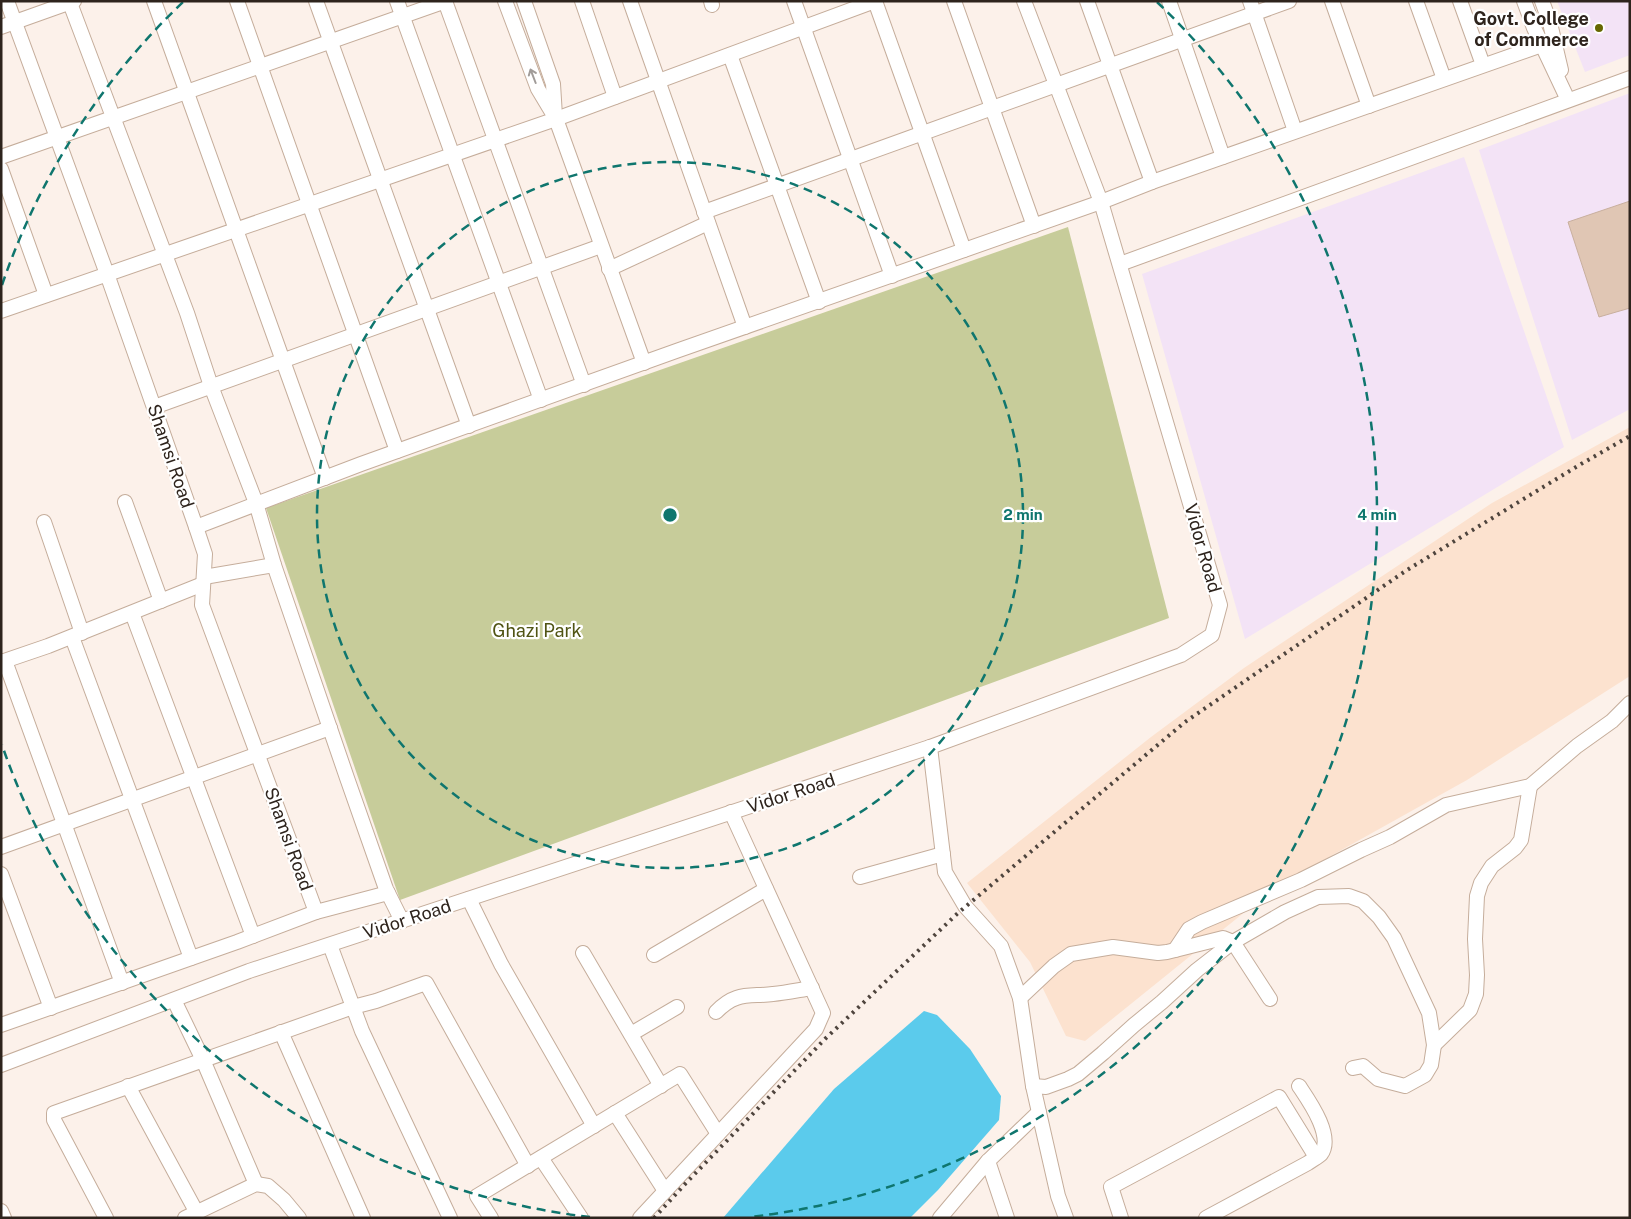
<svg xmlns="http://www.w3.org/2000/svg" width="1631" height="1219" font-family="'Public Sans',sans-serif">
	<rect width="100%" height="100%" fill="#fcf1ea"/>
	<!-- built -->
	<polygon fill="#fce2cf" points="1630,427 1630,676 1467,780 1277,886 1085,1041 1066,1036 1030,962 967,883 1151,737 1244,668 1492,503"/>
	<!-- education -->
	<g fill="#f3e3f6">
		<polygon points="1557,1 1630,1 1630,55 1585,72"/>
		<polygon points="1630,93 1630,409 1572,440 1479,150"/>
		<polygon points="1464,157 1564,447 1245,639 1142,274"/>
	</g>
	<!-- green -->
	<polygon fill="#c7cc9a" points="1068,227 1169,618 400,900 266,508"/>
	<!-- water -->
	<polygon fill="#5bcbec" points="924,1011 937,1015 970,1049 1001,1096 999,1120 938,1190 910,1218 723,1218 834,1089"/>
	<!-- building -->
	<polygon fill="#e0c6b4" stroke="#c8af9e" points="1630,201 1630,308 1599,317 1568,222"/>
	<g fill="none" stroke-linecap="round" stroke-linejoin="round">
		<defs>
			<g id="minor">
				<polyline points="7,1 107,274 196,527 205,554 202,605 316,912"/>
				<polyline points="154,1 325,478"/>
				<polyline points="237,1 397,451"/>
				<polyline points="316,1 469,426"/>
				<polyline points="397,1 541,400"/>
				<polyline points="445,1 584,385"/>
				<polyline points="505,1 538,89 556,119 644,363"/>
				<polyline points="524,1 553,84 555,116"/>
				<polyline points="582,1 615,97"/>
				<polyline points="630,1 745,327"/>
				<polyline points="711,1 712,5"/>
				<polyline points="794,1 892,276"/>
				<polyline points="875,1 964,250"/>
				<polyline points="954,1 1034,226"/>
				<polyline points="1087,1 1152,182"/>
				<polyline points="1169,1 1223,157"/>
				<polyline points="1250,1 1295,131"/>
				<polyline points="1332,1 1369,106"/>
				<polyline points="1416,1 1444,79"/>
				<polyline points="1460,1 1483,65"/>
				<polyline points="1524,1 1534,28 1568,100"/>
				<polyline points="1542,1 1550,23 1561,70"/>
				<polyline points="70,3 187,313 211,386 256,503 274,565 347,778 386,889 402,921"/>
				<polyline points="1,27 74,1"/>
				<polyline points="730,55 819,302"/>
				<polyline points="1,157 446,1"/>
				<polyline points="1,169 46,295"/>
				<polyline points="704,212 1289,1"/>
				<polyline points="1120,264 1630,78"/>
				<polyline points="609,269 708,223"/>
				<polyline points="1,311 556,119 875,1"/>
				<polyline points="154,407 601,246"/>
				<polyline points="125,502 161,601"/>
				<polyline points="44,522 82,633"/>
				<polyline points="196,527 361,464 679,350 1101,202 1152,182 1542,45"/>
				<polyline points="204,577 274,565"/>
				<polyline points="132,613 253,936"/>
				<polyline points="72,637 191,958"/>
				<polyline points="5,661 122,983"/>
				<polyline points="1,662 48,646 203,584"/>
				<polyline points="930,747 945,872 965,906 1001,946 1020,998 1033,1086 1058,1196 1066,1218"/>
				<polyline points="1,847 330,728"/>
				<polyline points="1,874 51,1008"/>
				<polyline points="860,877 943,854"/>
				<polyline points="469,899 501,964 594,1126"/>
				<polyline points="330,945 362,1031 450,1218"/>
				<polyline points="1175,950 1189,929 1202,922 1301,880 1361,850 1390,837 1446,805 1530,786 1577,746 1612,721 1630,703"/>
				<polyline points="583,953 661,1086"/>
				<polyline points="654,955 766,889"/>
				<polyline points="1020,998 1054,966 1071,954 1113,947 1158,953 1167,952 1223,938 1233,942 1270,999"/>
				<polyline points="174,1000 203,1060 256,1184"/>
				<path d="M716,1012C736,991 749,997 773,994C786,993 799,990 812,988"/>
				<polyline points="1,1025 237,942 316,912 388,893"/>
				<polyline points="281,1032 363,1218"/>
				<polyline points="631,1034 677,1007"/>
				<polyline points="1434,1045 1470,1010 1476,994 1477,975 1475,939 1477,896 1481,883 1492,866 1515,848 1521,840 1530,786"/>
				<polyline points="1,1065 249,971 930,747 1181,655 1212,635 1220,605 1101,202 1024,1"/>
				<polyline points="128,1086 197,1213"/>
				<polyline points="1033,1086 1046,1087 1068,1079 1078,1074 1103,1053 1134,1025 1162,1002 1197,970 1233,942 1285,912 1318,897 1349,896 1363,901 1379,917 1394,938 1429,1013 1434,1045 1431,1065 1425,1075 1405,1086 1378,1079 1363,1066 1353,1068"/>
				<polyline points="615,1113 665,1191"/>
				<polyline points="541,1158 581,1218"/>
				<polyline points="988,1161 1007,1218"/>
				<polyline points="1,1211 4,1218"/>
				<polyline points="106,1218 54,1120 54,1113 353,1007 376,1001 426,983 528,1166"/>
				<polyline points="185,1218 256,1184 268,1186 284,1200 299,1218"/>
				<polyline points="491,1218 477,1196 680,1074 718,1134"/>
				<polyline points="640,1218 816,1029 823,1013 731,812"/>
				<polyline points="940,1218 988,1161 1039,1112"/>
				<polyline points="1121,1218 1111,1187 1279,1097 1316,1157"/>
				<path d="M1206,1218L1308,1163C1312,1160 1318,1157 1321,1154C1334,1136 1309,1101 1299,1086"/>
			</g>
		</defs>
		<!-- minor casing -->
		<use href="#minor" stroke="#c5ad9b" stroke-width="16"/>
		<!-- minor -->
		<use href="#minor" stroke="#fff" stroke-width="14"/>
		<!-- rail -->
		<polyline stroke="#4e443d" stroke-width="4" stroke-dasharray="2.5 5" stroke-linecap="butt" points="654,1218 686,1183 825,1039 958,913 1185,722 1407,570 1581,464 1630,436"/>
	</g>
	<!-- one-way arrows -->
	<defs><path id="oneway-shaft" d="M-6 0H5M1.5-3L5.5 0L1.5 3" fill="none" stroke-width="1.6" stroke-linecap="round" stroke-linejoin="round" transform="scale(1.25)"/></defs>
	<use stroke="#a19c99" href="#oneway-shaft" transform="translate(533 76) rotate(-111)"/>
	<!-- distance rings -->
	<g fill="none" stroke="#0f766e" stroke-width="2.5" stroke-dasharray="9 6">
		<circle cx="670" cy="515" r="353"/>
		<path d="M590 1217A707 707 0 0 1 2 745M2 285A707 707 0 0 1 183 2M1157 2A707 707 0 0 1 750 1217"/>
	</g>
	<!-- markers -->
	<circle fill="#666701" stroke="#fff" stroke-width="2" cx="1599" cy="28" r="5"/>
	<g text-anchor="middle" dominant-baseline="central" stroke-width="4.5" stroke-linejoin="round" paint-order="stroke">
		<!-- poi labels -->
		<g font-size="18" font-weight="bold" fill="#2e241d" stroke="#fff" text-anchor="end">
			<text x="1589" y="18">Govt. College<tspan x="1589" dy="21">of Commerce</tspan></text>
		</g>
		<!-- street labels -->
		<g font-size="18" fill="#2e241d" stroke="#fff">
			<text transform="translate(171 456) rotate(71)">Shamsi Road</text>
			<text transform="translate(1203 548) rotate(74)">Vidor Road</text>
			<text transform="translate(791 793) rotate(-18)">Vidor Road</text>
			<text transform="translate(289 839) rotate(70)">Shamsi Road</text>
			<text transform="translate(407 919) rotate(-18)">Vidor Road</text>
		</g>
		<!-- park labels -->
		<g font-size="18" fill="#505414" stroke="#fff">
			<text x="537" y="630">Ghazi Park</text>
		</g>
	</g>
	<circle cx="670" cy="515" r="8" fill="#0f766e" stroke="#fff" stroke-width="2.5"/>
	<g font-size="15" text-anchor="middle" font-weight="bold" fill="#0f766e" stroke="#fff" stroke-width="4.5" stroke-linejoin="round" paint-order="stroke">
		<text x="1023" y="520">2 min</text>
		<text x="1377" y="520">4 min</text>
	</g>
	<!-- border -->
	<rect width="1631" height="1219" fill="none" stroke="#2e241d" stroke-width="5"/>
</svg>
